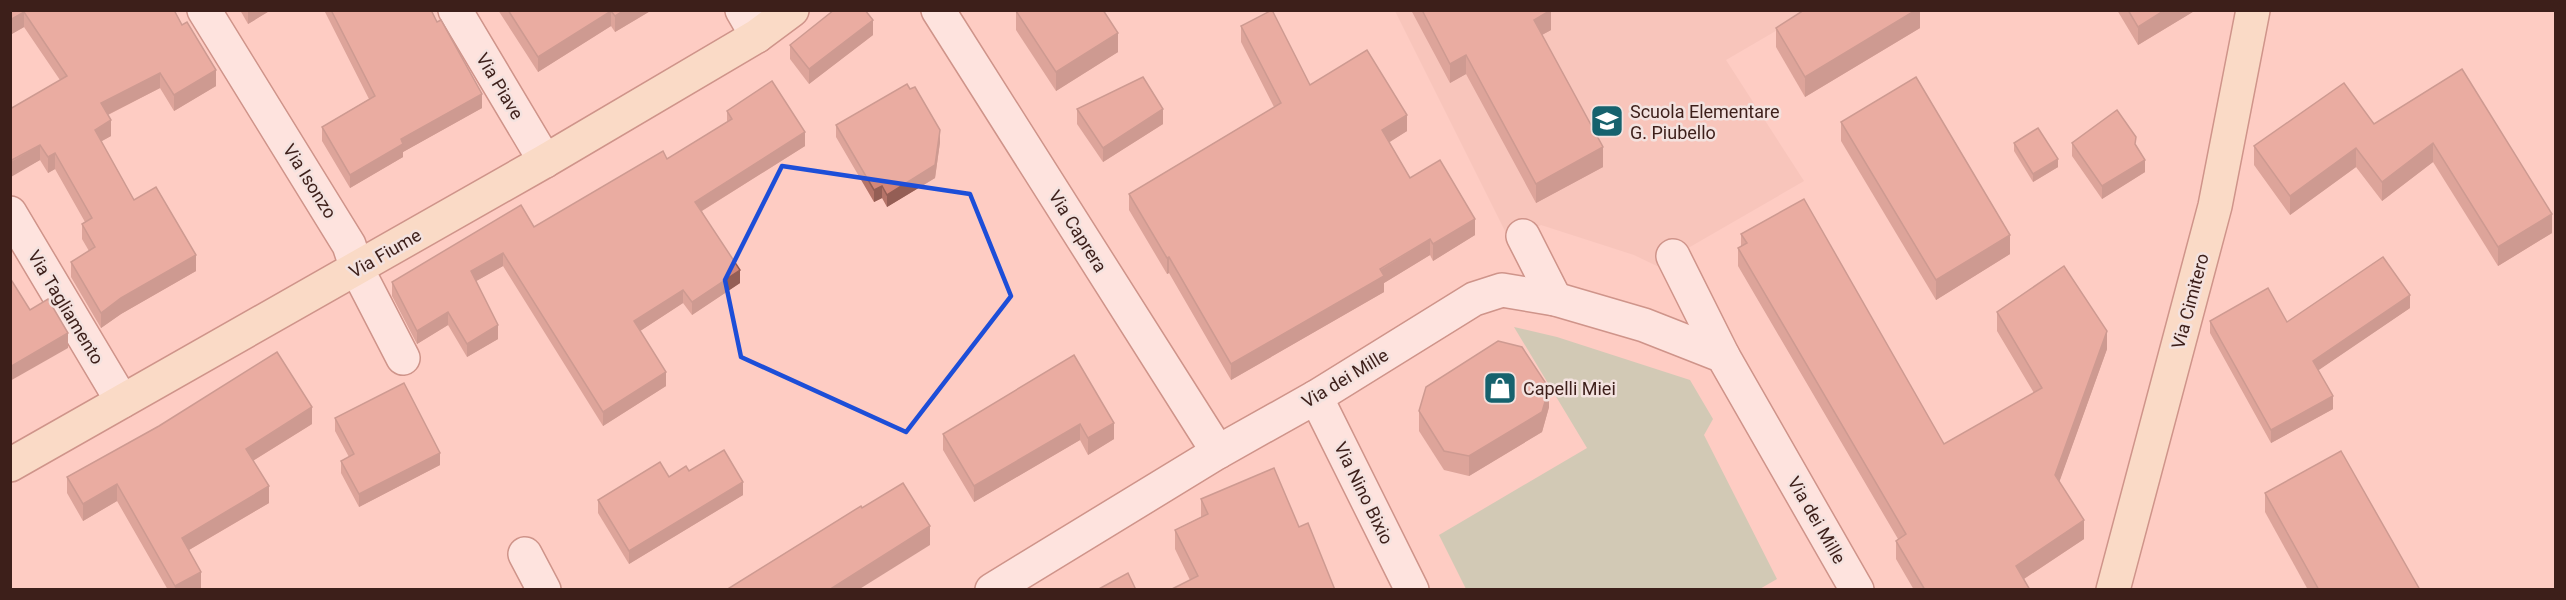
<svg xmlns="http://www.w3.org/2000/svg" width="2566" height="600" font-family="Roboto,sans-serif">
	<rect width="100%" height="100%" fill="#feccc3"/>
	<!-- built -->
	<polygon fill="#f1bcb2" points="1395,11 1810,11 1726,60 1804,181 1657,266 1634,255 1541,225 1510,241"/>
	<!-- green -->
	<polygon fill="#9ec5a5" points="1514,327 1557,337 1690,380 1713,419 1704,435 1777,579 1758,590 1466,589 1439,535 1587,448"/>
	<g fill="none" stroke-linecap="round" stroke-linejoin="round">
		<defs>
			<g id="street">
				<polyline points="204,10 349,245 357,269 403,358"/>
				<polyline points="455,10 545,161"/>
				<polyline points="742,10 757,36"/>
				<polyline points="938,10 1218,452"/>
				<polyline points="10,213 122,401"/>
				<polyline points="1523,236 1555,299"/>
				<polyline points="1673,256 1723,356"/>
				<polyline points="1316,397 1412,590"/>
				<polyline points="525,554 544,590"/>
				<polyline points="992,590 1218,452 1316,397 1474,299 1502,290 1555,299 1644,325 1723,356 1857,590"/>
			</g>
			<g id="secondary">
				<polyline points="10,465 545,161 757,36 792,10"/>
				<polyline points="2113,590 2215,206 2253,10"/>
			</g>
		</defs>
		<!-- street casing -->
		<use href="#street" stroke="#975045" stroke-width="36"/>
		<!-- secondary casing -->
		<use href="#secondary" stroke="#975045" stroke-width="36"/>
		<!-- street -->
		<use href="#street" stroke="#fff" stroke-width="33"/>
		<!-- secondary -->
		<use href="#secondary" stroke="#f6ebca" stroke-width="33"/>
	</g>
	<!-- wall -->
	<g fill="#b57368">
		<polygon points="10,10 174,10 216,86 174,111 160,88 108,115 111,136 101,141 134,200 196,271 121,314 101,328 71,277 71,262 89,251 82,239 82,224 85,222 55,169 48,173 40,160 10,176 10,109 60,80 24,27 10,35"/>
		<polygon points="240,10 271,10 248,24"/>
		<polygon points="324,10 431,10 482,108 403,152 403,157 350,188 322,141 322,127 369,99"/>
		<polygon points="498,10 652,10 615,32 611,26 538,72"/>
		<polygon points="1411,10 1551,10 1551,30 1542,35 1603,167 1536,203 1466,74 1450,83"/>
		<polygon points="1920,10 1920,28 1805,97 1776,47 1776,28"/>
		<polygon points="2117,10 2196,10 2138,45"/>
		<polygon points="1016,11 1118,52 1056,91 1016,30"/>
		<polygon points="1241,26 1310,85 1407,131 1389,142 1410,178 1475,235 1433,261 1430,255 1384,283 1384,292 1231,380 1169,273 1167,274 1129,210 1129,194 1274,107 1241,42"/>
		<polygon points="873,35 809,84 790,59 790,45"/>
		<polygon points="2462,69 2552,233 2498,266 2433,162 2382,201 2356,167 2290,215 2254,165 2254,146 2374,124"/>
		<polygon points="1077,109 1163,124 1103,162 1077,124"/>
		<polygon points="727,111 805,146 702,211 740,283 692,315 683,303 640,331 666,386 603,426 503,266 476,281 498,339 467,357 448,325 417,344 392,296 392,282 534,227 667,159 727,122"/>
		<polygon points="1841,122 2010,254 1936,300 1841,141"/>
		<polygon points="836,125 940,142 935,178 887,207 882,198 874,202 836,137"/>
		<polygon points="2014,143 2058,167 2033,182 2014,151"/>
		<polygon points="2072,143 2136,146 2145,172 2102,199 2072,156"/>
		<polygon points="1741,234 1944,444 2034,393 1997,331 1997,312 2107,349 2059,482 2084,539 2024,579 2030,590 1914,590 1896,559 1896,541 1898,539 1738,266 1738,248 1741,246"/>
		<polygon points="2410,308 2318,370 2333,409 2271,443 2210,333 2210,321 2287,322"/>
		<polygon points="1549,407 1542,432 1469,476 1444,470 1419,431 1419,411"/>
		<polygon points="335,418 440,465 359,507 341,473 341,461 349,457 335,431"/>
		<polygon points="1114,423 1114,439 1088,455 1080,440 974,502 943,450 943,434"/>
		<polygon points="312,424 253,461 269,503 189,550 201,588 199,590 168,590 117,501 83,521 67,493 67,477"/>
		<polygon points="689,471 743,495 629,564 598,513 598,500 669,477"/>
		<polygon points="2265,493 2420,590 2308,590 2265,512"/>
		<polygon points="1201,499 1299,527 1190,580 1175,549 1175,530 1201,517"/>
	</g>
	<!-- shaded-wall -->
	<g fill="#945e55">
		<polygon points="248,10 271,10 248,24"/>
		<polygon points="625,10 652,10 615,32 615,16"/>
		<polygon points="1551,10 1551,30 1534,39 1534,20"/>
		<polygon points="1916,10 1920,10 1920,28 1805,97 1805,77"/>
		<polygon points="2165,10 2196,10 2138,45 2138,27"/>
		<polygon points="611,11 611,26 538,72 538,57"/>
		<polygon points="24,12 24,27 10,35 10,20"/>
		<polygon points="873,20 873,35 809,84 809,69"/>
		<polygon points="1118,33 1118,52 1056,91 1056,72"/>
		<polygon points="1466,55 1466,74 1450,83 1450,64"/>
		<polygon points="216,70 216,86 174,111 174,95"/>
		<polygon points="160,73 160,88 101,118 101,103"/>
		<polygon points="482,94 482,108 403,152 403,157 350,188 350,175 401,139"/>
		<polygon points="1163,109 1163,124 1103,162 1103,148"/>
		<polygon points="1407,115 1407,131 1382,147 1382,130"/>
		<polygon points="111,120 111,136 95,145 95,130"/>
		<polygon points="940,130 940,142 935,178 887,207 887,195"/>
		<polygon points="805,132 805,146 695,215 695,202"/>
		<polygon points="2433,143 2433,162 2382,201 2382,182"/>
		<polygon points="40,145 40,160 11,177 11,162"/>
		<polygon points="1603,147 1603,167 1536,203 1536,184"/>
		<polygon points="2356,148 2356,167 2290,215 2290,196"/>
		<polygon points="55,153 55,169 48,173 48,157"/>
		<polygon points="2058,159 2058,167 2033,182 2033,174"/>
		<polygon points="2145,160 2145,172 2102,199 2102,186"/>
		<polygon points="882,186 882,198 874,202 874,190"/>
		<polygon points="2552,214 2552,233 2498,266 2498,247"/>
		<polygon points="1475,219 1475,235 1433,261 1433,244"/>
		<polygon points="2010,235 2010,254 1936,300 1936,280"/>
		<polygon points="1430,239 1430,255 1384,283 1384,292 1231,380 1231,364"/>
		<polygon points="503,253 503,266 471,284 471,271"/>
		<polygon points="196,255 196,271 121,314 101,328 101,313 121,298"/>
		<polygon points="1169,257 1169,273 1167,274 1167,258"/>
		<polygon points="740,270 740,283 692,315 692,302"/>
		<polygon points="683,290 683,303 634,335 634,321"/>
		<polygon points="2410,295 2410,308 2313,374 2313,361"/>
		<polygon points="448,312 448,325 417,344 417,331"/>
		<polygon points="498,325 498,339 467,357 467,344"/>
		<polygon points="2107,331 2107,349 2055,494 2055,475"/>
		<polygon points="68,333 68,348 10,381 10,367"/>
		<polygon points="666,372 666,386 603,426 603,412"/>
		<polygon points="1549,388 1549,407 1542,432 1469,476 1469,456"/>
		<polygon points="2333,396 2333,409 2271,443 2271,430"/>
		<polygon points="312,407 312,424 246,465 246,449"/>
		<polygon points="1114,423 1114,439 1088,455 1088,438"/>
		<polygon points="1080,424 1080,440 974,502 974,486"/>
		<polygon points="440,453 440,465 359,507 359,494"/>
		<polygon points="743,482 743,495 629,564 629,551"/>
		<polygon points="117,484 117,501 83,521 83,504"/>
		<polygon points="269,486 269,503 182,554 182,538"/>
		<polygon points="2084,520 2084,539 2016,584 2016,566"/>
		<polygon points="930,526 930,545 858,590 829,590"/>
		<polygon points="201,572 201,588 199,590 175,590 175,586"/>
	</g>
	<!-- building -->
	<g fill="#d38679" stroke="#945e55" stroke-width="1.5">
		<polygon points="10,10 174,10 182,25 187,22 216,70 174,95 160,73 101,103 111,120 95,130 134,200 156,187 196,255 121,298 101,313 71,262 95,247 82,224 92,218 55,153 48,157 40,145 10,161 10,109 67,76 24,12 10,20"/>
		<polygon points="331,10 431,10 437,22 441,20 482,94 401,139 403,144 350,175 322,127 375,96"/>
		<polygon points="508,10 625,10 615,16 611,11 538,57"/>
		<polygon points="834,10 865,10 873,20 809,69 790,45"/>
		<polygon points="1103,10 1118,33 1056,72 1016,11"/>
		<polygon points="1272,10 1310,85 1367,50 1407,115 1382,130 1410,178 1440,160 1475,219 1433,244 1430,239 1380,269 1384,276 1231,364 1169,257 1167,258 1129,194 1281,103 1241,26"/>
		<polygon points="1422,10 1551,10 1534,20 1603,147 1536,184 1466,55 1450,64"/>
		<polygon points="1804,10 1916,10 1805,77 1776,28"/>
		<polygon points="2128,10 2165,10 2138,27"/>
		<polygon points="2462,69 2552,214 2498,247 2433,143 2382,182 2356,148 2290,196 2254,146 2344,83 2374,124"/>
		<polygon points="1143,77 1163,109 1103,148 1077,109"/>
		<polygon points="1916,77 2010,235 1936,280 1841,122"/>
		<polygon points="772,81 805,132 695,202 740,270 692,302 683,290 634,321 666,372 603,412 503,253 471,271 498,325 467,344 448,312 417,331 392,282 521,205 534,227 663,151 667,159 732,119 727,111"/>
		<polygon points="907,84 910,89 915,87 940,130 935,165 887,195 882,186 874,190 836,125"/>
		<polygon points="2117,110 2136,137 2135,144 2145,160 2102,186 2072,143"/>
		<polygon points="2038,128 2058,159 2033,174 2014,143"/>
		<polygon points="1804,199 1944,444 2042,388 1997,312 2064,266 2107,331 2055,475 2084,520 2016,566 2030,590 1925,590 1896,541 1906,534 1738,248 1747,243 1741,234"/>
		<polygon points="2383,257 2410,295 2313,361 2333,396 2271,430 2210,321 2268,288 2287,322"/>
		<polygon points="10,278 30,310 48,299 68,333 10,367"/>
		<polygon points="1498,341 1522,347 1549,388 1542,412 1469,456 1444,451 1419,411 1426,387"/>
		<polygon points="277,352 312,407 246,449 269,486 182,538 201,572 175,586 117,484 83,504 67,477 159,426"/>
		<polygon points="1074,355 1114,423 1088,438 1080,424 974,486 943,434"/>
		<polygon points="404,383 440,453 359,494 341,461 354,454 335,418"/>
		<polygon points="724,450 743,482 629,551 598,500 660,462 669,477 686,466 689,471"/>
		<polygon points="2341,451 2420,590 2319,590 2265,493"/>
		<polygon points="1274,468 1299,527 1308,523 1335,590 1170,590 1198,576 1175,530 1208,514 1201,499"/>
		<polygon points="903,483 930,526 829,590 726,590 861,506 862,508"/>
		<polygon points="1128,573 1136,590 1097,590"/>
	</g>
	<!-- marked area -->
	<path d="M0 0H2566V600H0ZM782,166L970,194L1011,296L906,432L741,357L725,280Z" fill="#feccc3" fill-opacity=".55" fill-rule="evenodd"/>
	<path fill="none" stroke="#1d4ed8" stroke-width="4.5" stroke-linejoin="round" d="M782,166L970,194L1011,296L906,432L741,357L725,280Z"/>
	<!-- icons -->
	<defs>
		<symbol id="school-square" viewBox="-11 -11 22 22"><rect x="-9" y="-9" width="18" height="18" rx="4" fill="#16626e" stroke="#f3e2df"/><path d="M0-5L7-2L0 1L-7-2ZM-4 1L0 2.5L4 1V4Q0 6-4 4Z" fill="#fff"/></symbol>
		<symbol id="shop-square" viewBox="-11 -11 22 22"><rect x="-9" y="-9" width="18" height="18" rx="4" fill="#16626e" stroke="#f3e2df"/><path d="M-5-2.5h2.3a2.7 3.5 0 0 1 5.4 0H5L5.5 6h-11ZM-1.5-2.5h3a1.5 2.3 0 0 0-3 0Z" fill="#fff"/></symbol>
	</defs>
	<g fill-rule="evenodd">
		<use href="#school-square" x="1588" y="102" width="38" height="38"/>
		<use href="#shop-square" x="1481" y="369" width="38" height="38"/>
	</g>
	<g text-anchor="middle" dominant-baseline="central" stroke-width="5" stroke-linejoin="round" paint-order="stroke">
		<!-- street labels -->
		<g font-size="18" fill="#3d1f1a" stroke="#f3e2df">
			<text transform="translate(500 86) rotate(59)">Via Piave</text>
			<text transform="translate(310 181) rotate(58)">Via Isonzo</text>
			<text transform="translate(1078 231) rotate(58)">Via Caprera</text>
			<text transform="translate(385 253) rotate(-30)">Via Fiume</text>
			<text transform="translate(2190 301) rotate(-75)">Via Cimitero</text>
			<text transform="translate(66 307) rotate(59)">Via Tagliamento</text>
			<text transform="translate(1345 378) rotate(-31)">Via dei Mille</text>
			<text transform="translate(1364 493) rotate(64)">Via Nino Bixio</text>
			<text transform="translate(1817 520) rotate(60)">Via dei Mille</text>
		</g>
		<!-- poi labels -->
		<g font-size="18" fill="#3d1f1a" stroke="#f3e2df" text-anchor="start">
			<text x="1630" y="111">Scuola Elementare<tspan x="1630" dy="21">G. Piubello</tspan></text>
			<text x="1523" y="388">Capelli Miei</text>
		</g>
	</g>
	<!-- border -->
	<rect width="2566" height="600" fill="none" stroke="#3d1f1a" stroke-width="24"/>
</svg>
